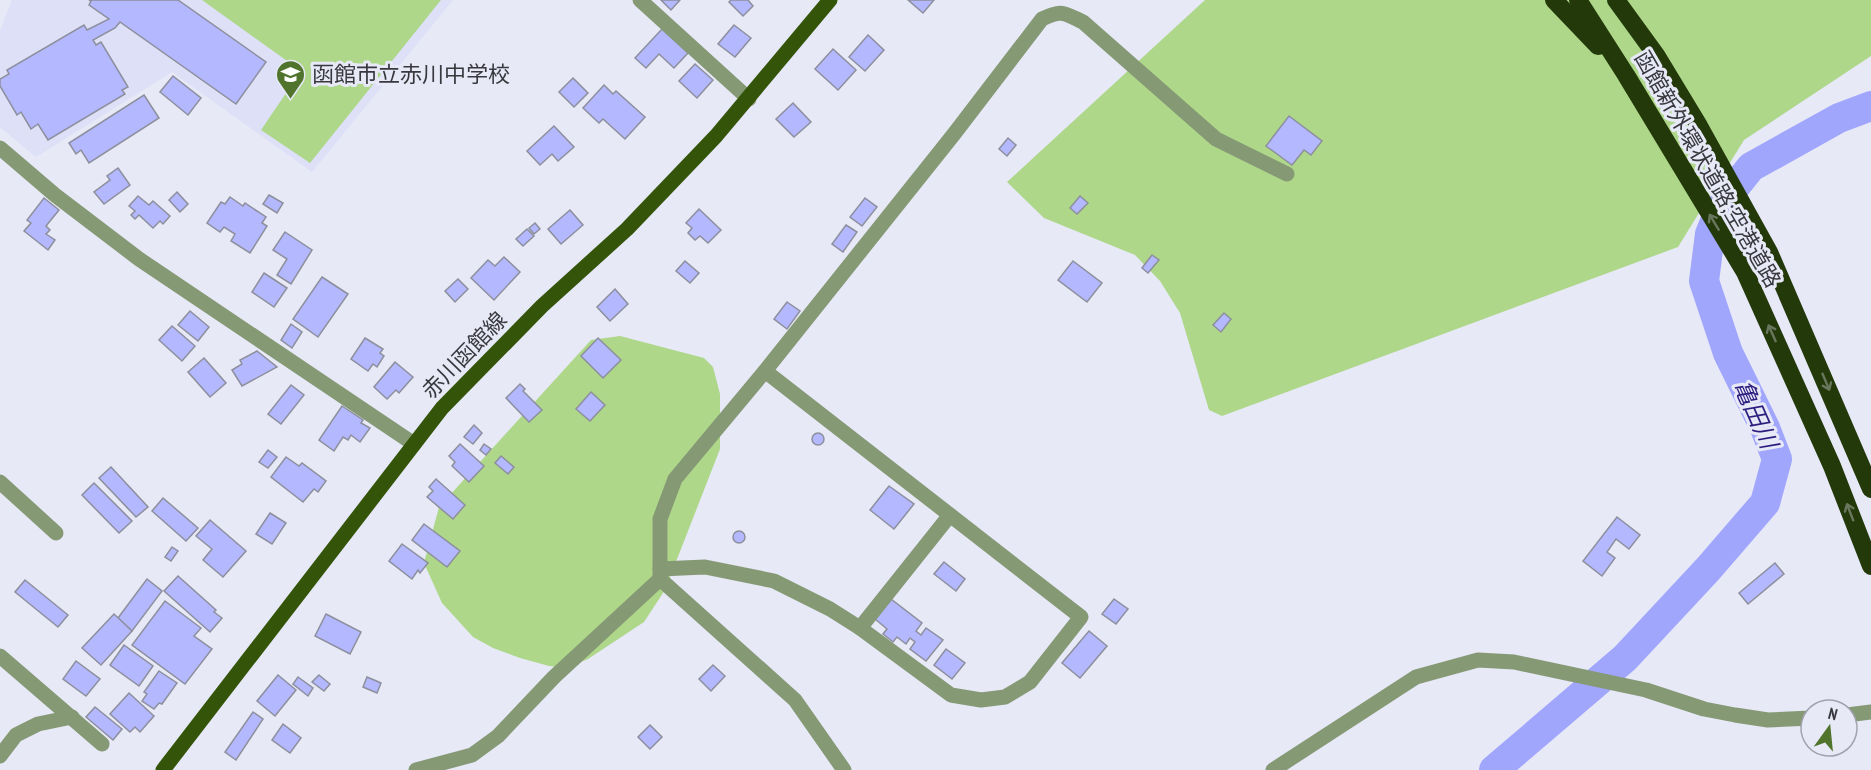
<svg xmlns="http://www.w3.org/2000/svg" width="1871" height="770" font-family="'PT Sans Narrow','Noto Sans JP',sans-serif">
	<rect width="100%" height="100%" fill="#e7e9f7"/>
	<!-- built -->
	<polygon fill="#dde0f6" points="12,0 453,0 312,172 172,72 36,157 0,127 0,31"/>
	<!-- green -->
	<g fill="#aed78a">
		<polygon points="202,0 441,0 310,163 261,130 301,71"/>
		<polygon points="1205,0 1871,0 1871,56 1744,140 1678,247 1222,416 1209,410 1180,313 1160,281 1135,255 1044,218 1007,182"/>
		<polygon points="620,336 704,358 713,367 720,394 720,449 665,590 644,622 588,659 566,668 549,666 520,658 493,648 473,637 442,603 424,563 439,507 591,340"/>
	</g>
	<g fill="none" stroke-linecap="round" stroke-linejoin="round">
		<!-- river -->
		<polyline stroke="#a1a6fd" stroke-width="30" points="1494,770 1625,658 1708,569 1765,503 1777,459 1765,428 1728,353 1704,281 1710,234 1717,217 1727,197 1751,167 1839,118 1871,106"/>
	</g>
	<!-- building -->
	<g fill="#b3b8ff" stroke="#8d8f9c" stroke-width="1.5">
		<polygon points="89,0 178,0 266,62 236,104 120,22 115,28 93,40 96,45 101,42 128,87 122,90 125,94 48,140 38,124 31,129 21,112 17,115 0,86 0,79 9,74 7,70 84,25 87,30 109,19 89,5 91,1"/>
		<polygon points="661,0 680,0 671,10"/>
		<polygon points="731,0 748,0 753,6 743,16 729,2"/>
		<polygon points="908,0 934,0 923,13"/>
		<polygon points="734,25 751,38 735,57 718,44"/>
		<polygon points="662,29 688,53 674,68 659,54 646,68 635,58"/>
		<polygon points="868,35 884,50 865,71 849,57"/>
		<polygon points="833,49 856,70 838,90 815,69"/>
		<polygon points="695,64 713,80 697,98 679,81"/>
		<polygon points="173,76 201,98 188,115 160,92"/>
		<polygon points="573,78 588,93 574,107 559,92"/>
		<polygon points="604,85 613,94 616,91 645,117 625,139 603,119 599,123 583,108"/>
		<polygon points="144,95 159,118 89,163 81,150 76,154 69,143"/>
		<polygon points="793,103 811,122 794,137 776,119"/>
		<polygon points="1289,116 1322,141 1311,155 1304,150 1292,165 1266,146"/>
		<polygon points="554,126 574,147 558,161 552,154 540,165 527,151"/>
		<polygon points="1008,138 1016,145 1007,156 999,149"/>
		<polygon points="118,168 130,185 104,204 94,192 110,180 107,176"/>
		<polygon points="177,192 188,204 180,212 169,200"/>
		<polygon points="269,195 283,203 277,213 263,204"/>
		<polygon points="138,196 149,205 153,201 170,216 163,224 160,221 153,228 139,215 135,219 131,215 135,211 129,206"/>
		<polygon points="1080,196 1088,203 1077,214 1070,208"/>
		<polygon points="230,197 243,206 245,203 266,217 262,223 267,226 250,253 231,241 235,234 224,227 220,232 207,223 221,202 225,204"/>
		<polygon points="44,198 59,210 46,226 50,230 46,234 55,240 48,250 24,231 31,223 27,220"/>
		<polygon points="865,198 877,207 862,226 850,217"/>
		<polygon points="699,209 721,230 708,243 700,236 695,240 688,233 692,228 686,223"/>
		<polygon points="570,210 583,225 561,244 548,229"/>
		<polygon points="535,223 540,229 534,234 529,228"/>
		<polygon points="846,225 857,232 843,252 832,244"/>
		<polygon points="527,229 534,236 523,246 516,239"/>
		<polygon points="285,232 312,250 291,284 277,275 287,259 273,250"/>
		<polygon points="1152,255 1159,260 1148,273 1142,268"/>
		<polygon points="504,257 520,272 494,300 471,278 488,260 495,266"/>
		<polygon points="685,261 699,273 690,283 676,271"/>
		<polygon points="1073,261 1102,283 1087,302 1058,280"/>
		<polygon points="264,273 287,288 274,307 252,292"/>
		<polygon points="322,277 348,294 318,337 293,319"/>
		<polygon points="458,279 468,289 455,302 445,291"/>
		<polygon points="615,289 628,304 610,321 597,307"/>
		<polygon points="787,302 800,311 787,329 774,319"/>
		<polygon points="190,311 209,327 198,341 178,325"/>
		<polygon points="1224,313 1231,319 1221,332 1213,325"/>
		<polygon points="291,324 302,332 292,348 281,340"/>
		<polygon points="172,326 195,346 182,361 159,340"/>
		<polygon points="365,338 383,349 380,353 384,356 377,367 373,364 368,371 351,359"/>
		<polygon points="598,338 621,360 603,378 581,356"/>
		<polygon points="257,351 277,367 242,386 232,370 242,364 240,360"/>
		<polygon points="204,358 226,383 210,397 188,372"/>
		<polygon points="395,362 413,377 399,393 396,390 387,399 374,387"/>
		<polygon points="520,384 525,389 523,391 542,410 529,422 506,398"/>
		<polygon points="291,385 304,395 281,424 268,414"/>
		<polygon points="591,392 605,405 590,421 576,409"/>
		<polygon points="342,406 363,420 361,423 370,428 360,442 351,435 348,440 343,437 334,451 319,440"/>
		<polygon points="474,425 482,433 473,444 464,437"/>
		<circle cx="818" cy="439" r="6"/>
		<polygon points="460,444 484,466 469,482 452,466 455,462 449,456"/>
		<polygon points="484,444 491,449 486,455 480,450"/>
		<polygon points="268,450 277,457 268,468 259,462"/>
		<polygon points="501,456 514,467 508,474 495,463"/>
		<polygon points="286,457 299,466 302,463 326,481 318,492 314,489 303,502 271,477"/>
		<polygon points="111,467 148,507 136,517 99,478"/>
		<polygon points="436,479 465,505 453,519 427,497 433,491 429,487"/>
		<polygon points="94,483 132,521 119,533 82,495"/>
		<polygon points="889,486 914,504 894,529 870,510"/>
		<polygon points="163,498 198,528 186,541 152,511"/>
		<polygon points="270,513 286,523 272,544 256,534"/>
		<polygon points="1617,517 1640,535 1629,549 1616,539 1607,552 1615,558 1602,576 1583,561"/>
		<polygon points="210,520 246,551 223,577 203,560 212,549 196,536"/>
		<polygon points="424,524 460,551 447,567 412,540"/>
		<circle cx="739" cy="537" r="6"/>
		<polygon points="402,544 428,563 420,573 418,570 412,579 389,561"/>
		<polygon points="172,547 178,551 171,561 165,557"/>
		<polygon points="944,562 965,579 956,591 934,574"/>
		<polygon points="1775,563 1784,574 1748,604 1739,593"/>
		<polygon points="178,576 216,610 214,612 222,618 210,632 164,591"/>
		<polygon points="147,579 162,591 132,631 118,618"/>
		<polygon points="25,580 68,615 58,627 15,592"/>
		<polygon points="891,599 922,623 916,631 921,635 926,628 943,640 926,661 910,649 915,642 910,638 906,644 897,637 893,642 883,634 887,629 875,619"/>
		<polygon points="1114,599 1128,609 1116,624 1102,614"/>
		<polygon points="165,601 201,628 194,636 212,649 185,684 132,645"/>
		<polygon points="114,614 132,631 101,665 82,648"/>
		<polygon points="326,614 361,632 350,654 315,636"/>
		<polygon points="1089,631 1107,646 1080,678 1062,663"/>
		<polygon points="124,645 153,666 139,686 110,665"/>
		<polygon points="946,649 965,663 952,679 934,665"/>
		<polygon points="76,661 100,679 86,696 63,679"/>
		<polygon points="713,665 725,676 711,691 699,679"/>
		<polygon points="159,671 177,683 162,704 159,703 154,709 142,701 147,694 144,692"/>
		<polygon points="278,675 296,690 275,716 257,701"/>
		<polygon points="319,675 330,684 324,691 312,682"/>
		<polygon points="298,677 313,688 308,696 293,684"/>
		<polygon points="367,677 381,683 377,693 363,687"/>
		<polygon points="129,693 154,716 140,732 135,727 130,732 110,714"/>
		<polygon points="95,707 122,729 113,740 86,717"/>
		<polygon points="253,712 263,719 236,760 225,752"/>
		<polygon points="283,724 301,738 290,753 272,740"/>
		<polygon points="650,725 662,737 650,749 638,737"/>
	</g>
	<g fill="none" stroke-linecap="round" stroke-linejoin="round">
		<!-- minor -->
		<g stroke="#859975" stroke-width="15">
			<polyline points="640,0 749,99"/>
			<polyline points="0,148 55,195 139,259 414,444"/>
			<polyline points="0,482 56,533"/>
			<polyline points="660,569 705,567 774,581 830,609 860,628 951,695 981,700 1005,697 1030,682 1081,617 765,371"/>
			<path d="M660,579V519L675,479L765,371L954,134L1042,19C1062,9 1064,13 1083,22L1216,139L1287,174"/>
			<polyline points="860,628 950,515"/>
			<polyline points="0,656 102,744"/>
			<polyline points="1847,715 1871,712"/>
			<polyline points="0,756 16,735 38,724 72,717"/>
			<polyline points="416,770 472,755 498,736 554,677 660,579 795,700 844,770"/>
			<polyline points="1273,770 1416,677 1478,660 1514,662 1646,690 1704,709 1735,715 1768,720 1811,718"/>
		</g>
		<!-- major -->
		<polyline stroke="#345509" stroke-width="15" points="163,770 442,408 542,306 627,229 716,136 830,0"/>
		<!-- highway -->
		<g stroke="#23390a" stroke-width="18">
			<polyline points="1554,0 1598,46"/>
			<polyline points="1578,0 1626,75 1745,272 1832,466 1871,566"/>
			<polyline points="1616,0 1656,55 1699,126 1769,252 1871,489"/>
		</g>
	</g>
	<!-- one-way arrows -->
	<defs><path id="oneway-shaft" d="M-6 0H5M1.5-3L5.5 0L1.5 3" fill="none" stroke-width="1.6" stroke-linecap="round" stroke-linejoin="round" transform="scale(1.5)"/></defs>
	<g stroke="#68775d">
		<use href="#oneway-shaft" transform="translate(1714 222) rotate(-121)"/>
		<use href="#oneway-shaft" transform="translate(1772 333) rotate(-114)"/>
		<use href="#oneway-shaft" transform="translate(1826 382) rotate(67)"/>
		<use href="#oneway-shaft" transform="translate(1850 512) rotate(-111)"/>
	</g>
	<!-- icons -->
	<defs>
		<symbol id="school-pin" viewBox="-11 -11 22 30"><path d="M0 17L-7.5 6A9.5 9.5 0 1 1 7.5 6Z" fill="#51742c" stroke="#e7e9f7"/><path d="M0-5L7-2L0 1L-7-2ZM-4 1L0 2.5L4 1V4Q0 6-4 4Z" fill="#fff"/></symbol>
	</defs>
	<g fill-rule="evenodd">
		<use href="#school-pin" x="274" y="58" width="33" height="45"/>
	</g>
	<g text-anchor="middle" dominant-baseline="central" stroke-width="6" stroke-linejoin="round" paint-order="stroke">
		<!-- poi labels -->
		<g font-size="22" fill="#38383e" stroke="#e7e9f7" text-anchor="start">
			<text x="312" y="74">函館市立赤川中学校</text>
		</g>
		<!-- street labels -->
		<g font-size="22" fill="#38383e" stroke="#e7e9f7">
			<text transform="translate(1708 169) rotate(60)">函館新外環状道路;空港道路</text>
			<text transform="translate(464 355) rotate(-46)">赤川函館線</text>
		</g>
		<!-- water labels -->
		<g font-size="24" font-style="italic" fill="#2d1d7f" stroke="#e7e9f7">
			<text transform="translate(1756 414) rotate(66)">亀田川</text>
		</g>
	</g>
	<!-- north arrow -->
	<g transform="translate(1829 728) rotate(15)"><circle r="28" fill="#e7e9f7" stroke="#a1a2ad" stroke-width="1.5"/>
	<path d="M0-4.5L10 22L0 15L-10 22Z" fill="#51742c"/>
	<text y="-9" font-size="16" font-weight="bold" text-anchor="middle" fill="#38383e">N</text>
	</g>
</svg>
